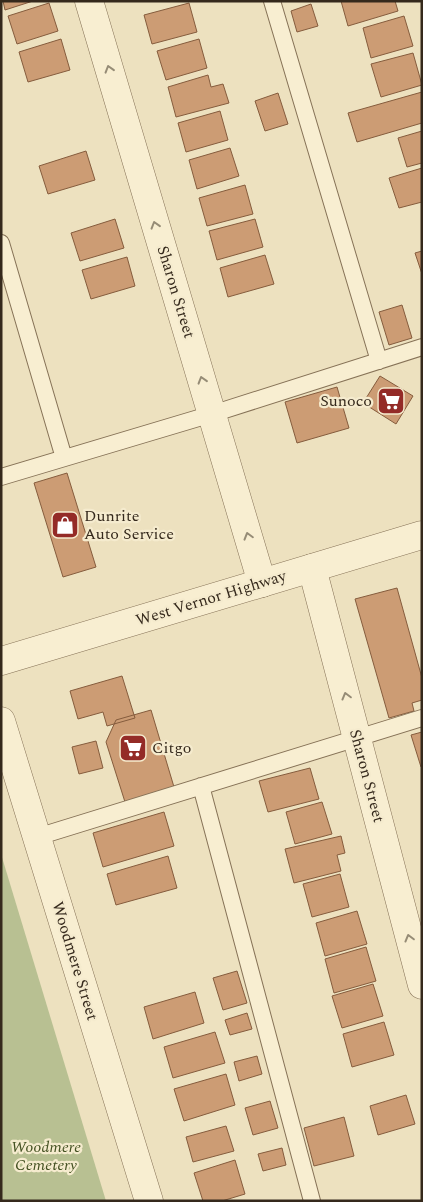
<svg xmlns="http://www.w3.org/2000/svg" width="423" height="1202" font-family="Spectral,serif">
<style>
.cemetery{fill:#b8c092}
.building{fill:#cc9c74;stroke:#855c3d}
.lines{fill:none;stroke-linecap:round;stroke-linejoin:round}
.service-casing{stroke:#867257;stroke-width:18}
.minor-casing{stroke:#867257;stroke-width:29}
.tertiary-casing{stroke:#867257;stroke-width:29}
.service{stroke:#f8eed1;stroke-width:16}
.minor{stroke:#f8eed1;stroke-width:28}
.tertiary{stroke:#f8eed1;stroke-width:28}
.oneway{stroke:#968c76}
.labels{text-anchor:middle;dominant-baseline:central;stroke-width:4.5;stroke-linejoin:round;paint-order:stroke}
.street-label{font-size:16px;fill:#35291c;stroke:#f5ebce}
.poi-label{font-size:16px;fill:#35291c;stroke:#f5ebce;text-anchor:start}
.park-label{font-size:16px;font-style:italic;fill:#445122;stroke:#f5ebce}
</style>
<rect width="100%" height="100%" fill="#ede1bf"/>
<!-- cemetery -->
<path class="cemetery" d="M1 854 106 1201H1Z"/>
<!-- building -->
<path class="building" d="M3 1H33L5 10Z
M341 1H395L398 11 348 26Z
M49 3 58 31 17 44 8 16Z
M189 3 197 32 152 44 144 15Z
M311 4 318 26 297 32 291 11Z
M404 16 413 46 371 58 363 28Z
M61 39 70 70 28 82 19 52Z
M199 39 207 68 166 80 157 51Z
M413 53 422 85 381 97 371 64Z
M208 75 211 87 223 84 229 103 176 117 168 87Z
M422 92V123L357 142 348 113Z
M278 93 288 124 265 131 255 101Z
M220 111 228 140 186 152 178 123Z
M422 131V163L407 167 398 138Z
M230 148 239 176 197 189 189 160Z
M86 151 95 180 48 194 39 166Z
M422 168V202L399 208 389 178Z
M245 185 253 214 207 226 199 198Z
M115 219 124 248 80 261 71 233Z
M255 219 263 247 217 260 209 231Z
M422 251V274L415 253Z
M265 255 274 284 228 297 220 268Z
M127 257 135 286 91 299 82 270Z
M402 305 412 338 389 345 379 312Z
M380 376 413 396 396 424 363 403Z
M337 387 349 428 297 443 285 402Z
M67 473 96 567 63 577 34 483Z
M397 588 422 678V700L412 703 414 711 389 718 355 599Z
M122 676 135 718 107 726 103 712 78 719 70 691Z
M151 710 174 787 125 802 106 742 116 720Z
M422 732V766L421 767 411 735Z
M96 741 103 768 79 774 72 747Z
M310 768 319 799 268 812 259 781Z
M322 802 332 834 295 844 286 812Z
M164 812 174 846 103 867 93 833Z
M341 836 345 853 337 855 341 871 294 883 285 849Z
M168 856 177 888 116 905 107 874Z
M340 874 349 907 312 917 303 884Z
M357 911 367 944 325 956 316 923Z
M366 947 376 981 334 993 325 959Z
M237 971 247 1003 223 1010 213 978Z
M373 984 383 1016 342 1028 332 996Z
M195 992 204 1023 153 1039 144 1007Z
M247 1013 252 1029 230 1035 225 1020Z
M384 1022 394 1055 352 1067 343 1034Z
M215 1032 225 1063 173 1078 164 1047Z
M257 1056 262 1074 239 1081 234 1062Z
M226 1074 235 1105 184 1121 174 1089Z
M406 1095 415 1124 378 1135 370 1106Z
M270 1101 278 1128 253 1135 245 1108Z
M344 1117 354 1156 314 1166 304 1128Z
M226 1126 234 1151 193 1162 186 1137Z
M282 1148 286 1165 263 1171 258 1154Z
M235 1160 245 1194 222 1201H203L194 1173Z"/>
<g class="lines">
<!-- service casing -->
<g class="service-casing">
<path id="service" d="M272 1 379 361
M1 243 64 458
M1 477 212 414 422 347
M201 786 312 1201
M37 837 422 718"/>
</g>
<!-- minor casing -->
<g class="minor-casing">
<path id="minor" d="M89 1 262 583
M312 568 422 985"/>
</g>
<!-- tertiary casing -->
<g class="tertiary-casing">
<path id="tertiary" d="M1 661 422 535
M1 721 149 1201"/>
</g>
<!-- service -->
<use href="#service" class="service"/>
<!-- minor -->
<use href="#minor" class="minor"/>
<!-- tertiary -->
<use href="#tertiary" class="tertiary"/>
</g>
<!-- one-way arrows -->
<defs><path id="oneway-chevron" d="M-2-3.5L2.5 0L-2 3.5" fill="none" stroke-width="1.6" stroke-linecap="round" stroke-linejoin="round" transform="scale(1.25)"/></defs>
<g class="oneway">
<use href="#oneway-chevron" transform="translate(109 69) rotate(-107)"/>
<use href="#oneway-chevron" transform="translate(155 225) rotate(-107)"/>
<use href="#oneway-chevron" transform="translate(202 380) rotate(-107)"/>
<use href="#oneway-chevron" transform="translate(248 536) rotate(-106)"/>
<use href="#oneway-chevron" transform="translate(346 696) rotate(-105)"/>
<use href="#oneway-chevron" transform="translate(409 938) rotate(-105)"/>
</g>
<!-- icons -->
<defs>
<g id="supermarket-square" transform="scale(1.4375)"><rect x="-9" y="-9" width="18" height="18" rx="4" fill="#942b27" stroke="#f5ebce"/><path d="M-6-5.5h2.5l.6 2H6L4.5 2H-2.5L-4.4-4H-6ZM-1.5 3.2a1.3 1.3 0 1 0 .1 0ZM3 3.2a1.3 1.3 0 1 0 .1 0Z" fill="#fff"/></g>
<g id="shop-square" transform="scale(1.4375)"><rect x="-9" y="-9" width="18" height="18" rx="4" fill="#942b27" stroke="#f5ebce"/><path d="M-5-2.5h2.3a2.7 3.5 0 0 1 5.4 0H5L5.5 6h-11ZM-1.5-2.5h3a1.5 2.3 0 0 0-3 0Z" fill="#fff"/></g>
</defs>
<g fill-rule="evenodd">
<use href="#supermarket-square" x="391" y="401"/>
<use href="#shop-square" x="65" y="525"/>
<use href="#supermarket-square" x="133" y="748"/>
</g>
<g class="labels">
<!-- street labels -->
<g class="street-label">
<text transform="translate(176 292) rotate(73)">Sharon Street</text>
<text transform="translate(211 598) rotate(-17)">West Vernor Highway</text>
<text transform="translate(367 776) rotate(75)">Sharon Street</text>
<text transform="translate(75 961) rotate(73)">Woodmere Street</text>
</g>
<!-- poi labels -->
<g class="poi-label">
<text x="372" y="401" text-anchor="end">Sunoco</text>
<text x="84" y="516">Dunrite<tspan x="84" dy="18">Auto Service</tspan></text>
<text x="152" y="748">Citgo</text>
</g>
<!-- park labels -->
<g class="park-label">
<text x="46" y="1147">Woodmere<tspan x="46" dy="18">Cemetery</tspan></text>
</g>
</g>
<!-- border -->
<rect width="423" height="1202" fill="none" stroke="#35291c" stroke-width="5"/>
</svg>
